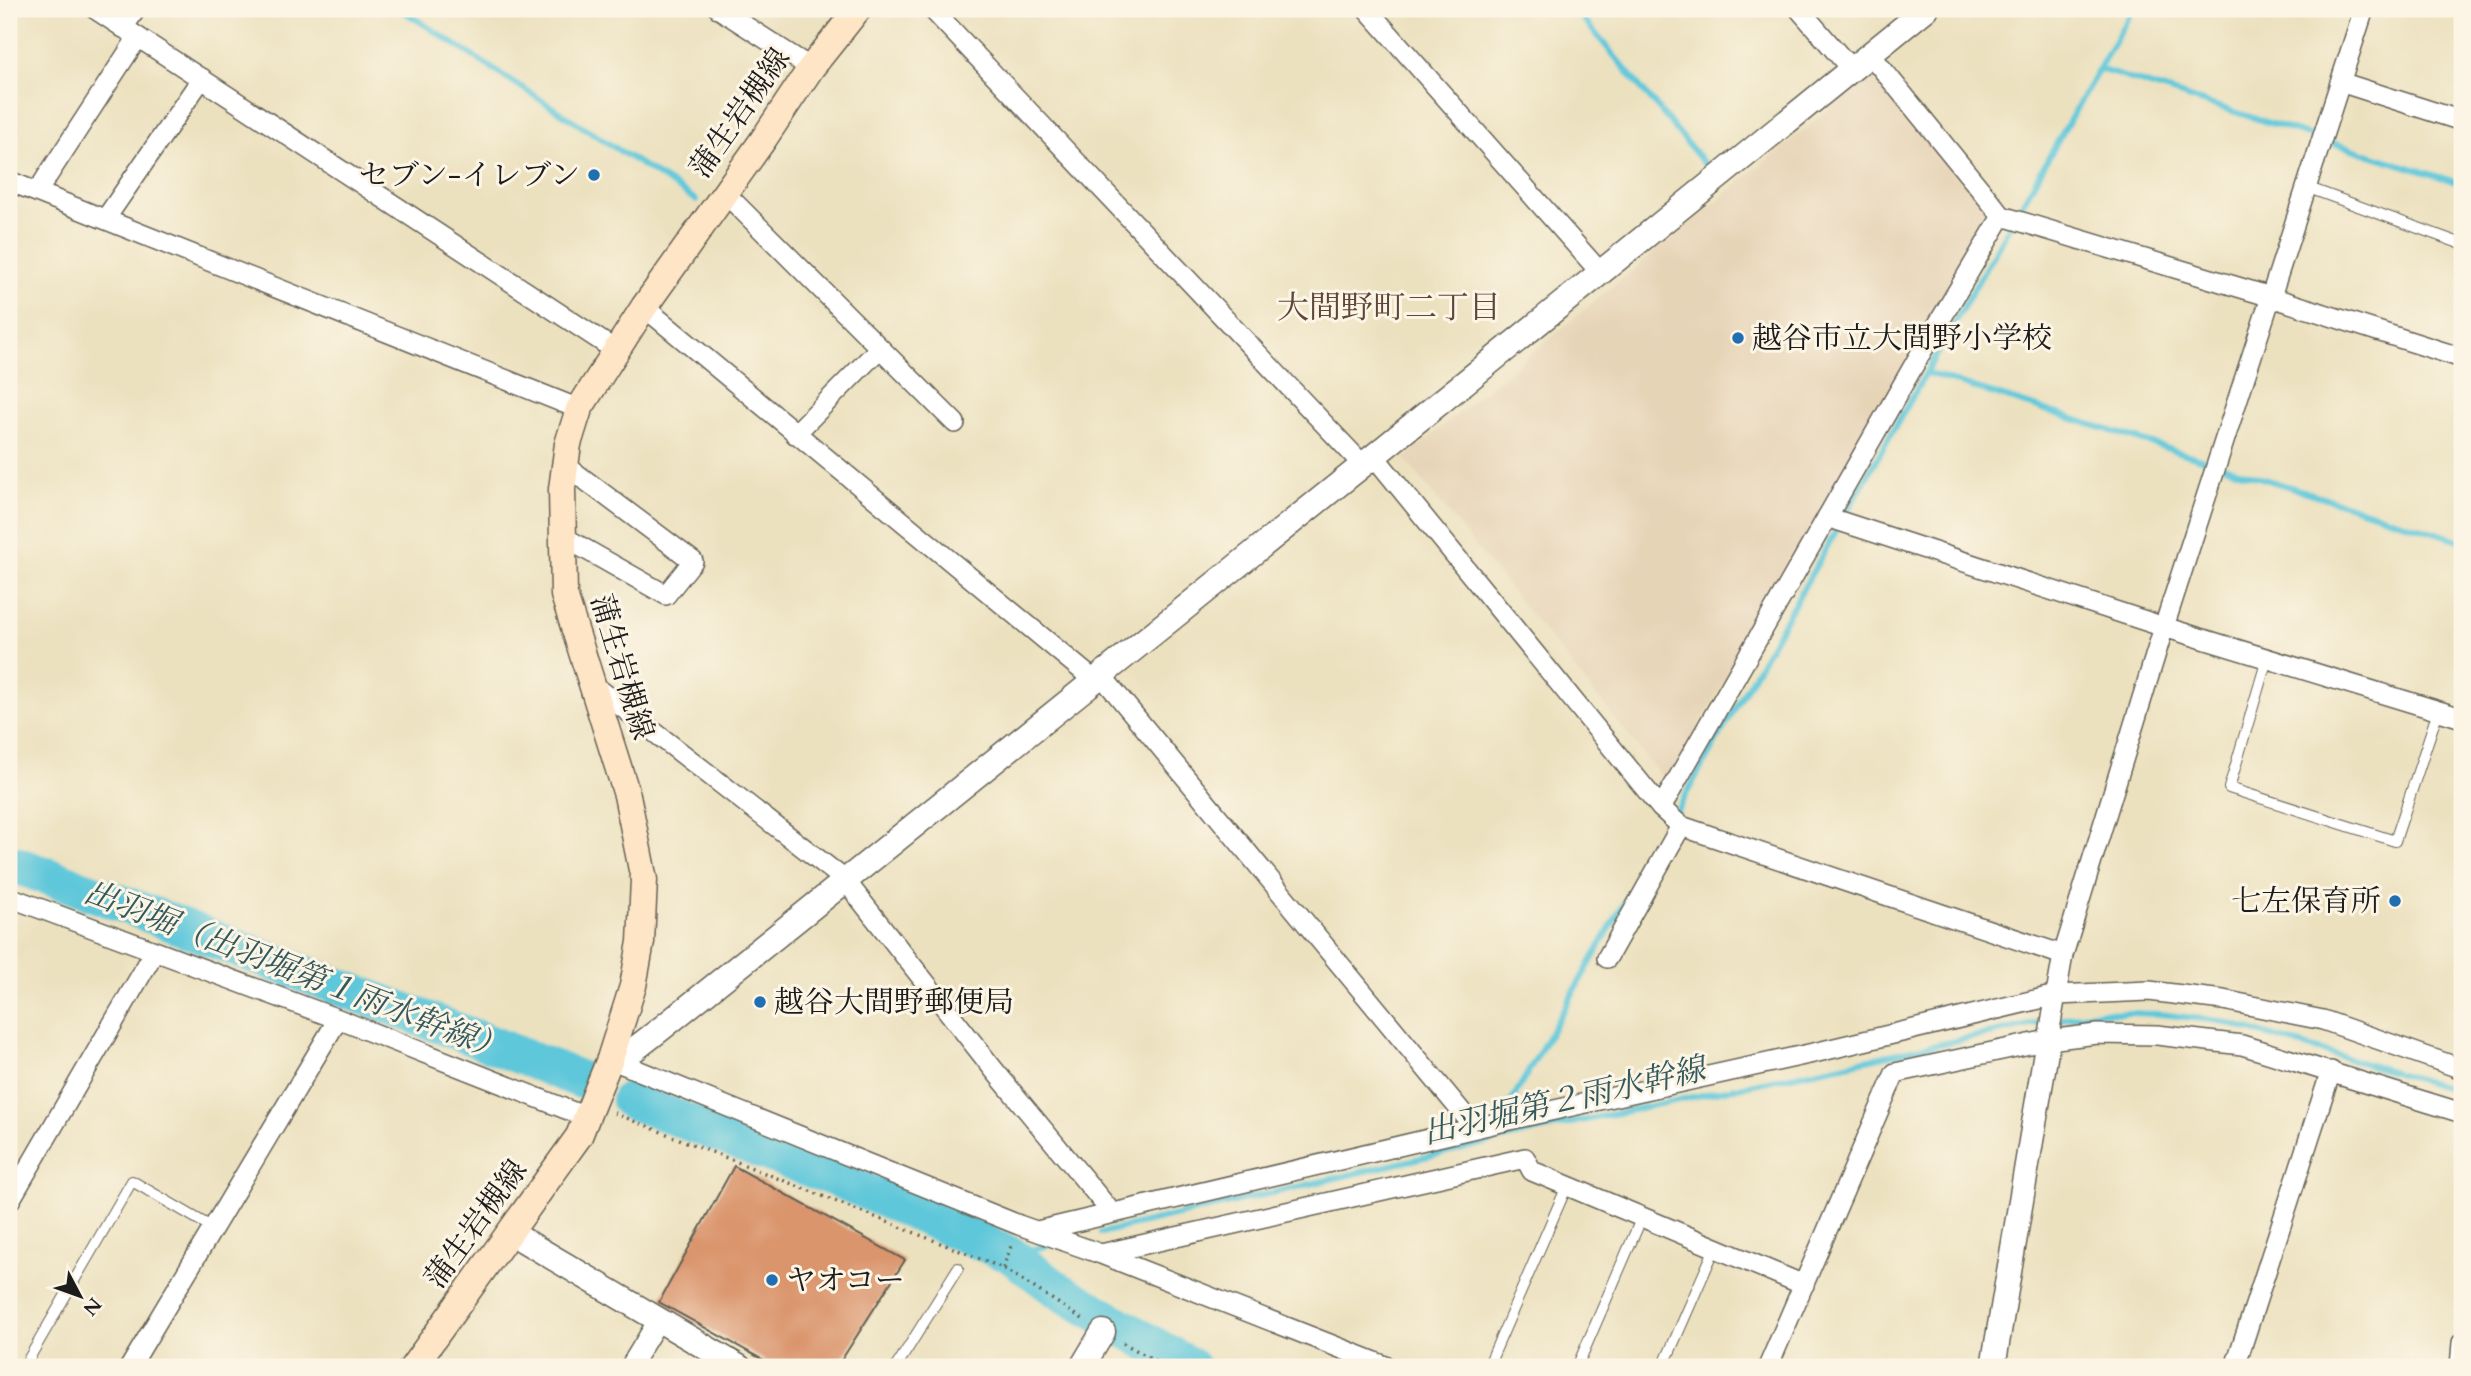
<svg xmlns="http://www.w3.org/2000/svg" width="2471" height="1376" font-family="Cardo,'Noto Serif JP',serif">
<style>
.built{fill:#e6d4b7}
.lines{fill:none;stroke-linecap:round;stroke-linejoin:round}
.stream{stroke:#5fc7da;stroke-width:6}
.river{stroke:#5fc7da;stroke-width:38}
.building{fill:#da956d}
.service-casing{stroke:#656155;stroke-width:12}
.minor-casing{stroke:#656155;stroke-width:22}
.tertiary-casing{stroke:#656155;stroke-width:27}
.secondary-casing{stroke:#656155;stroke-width:29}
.path{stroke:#656155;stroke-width:3.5;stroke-dasharray:2 5;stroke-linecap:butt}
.service{stroke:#fff;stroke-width:10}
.minor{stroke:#fff;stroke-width:19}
.tertiary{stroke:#fff;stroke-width:24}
.secondary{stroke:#fee5c5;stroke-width:26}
.poi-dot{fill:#1f6fb2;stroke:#fcf5e5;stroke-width:2.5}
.labels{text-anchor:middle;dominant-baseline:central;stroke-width:6;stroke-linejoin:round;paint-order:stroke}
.street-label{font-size:30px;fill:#1c1c1c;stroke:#fcf5e5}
.poi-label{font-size:30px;fill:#1c1c1c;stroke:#fcf5e5;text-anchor:start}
.neighbourhood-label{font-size:32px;fill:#5e4638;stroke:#fcf5e5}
.water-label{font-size:32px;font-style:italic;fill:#33585e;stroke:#fcf5e5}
</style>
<rect width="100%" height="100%" fill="#fcf5e5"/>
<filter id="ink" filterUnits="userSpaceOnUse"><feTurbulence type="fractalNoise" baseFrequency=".0143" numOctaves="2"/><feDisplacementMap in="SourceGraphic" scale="14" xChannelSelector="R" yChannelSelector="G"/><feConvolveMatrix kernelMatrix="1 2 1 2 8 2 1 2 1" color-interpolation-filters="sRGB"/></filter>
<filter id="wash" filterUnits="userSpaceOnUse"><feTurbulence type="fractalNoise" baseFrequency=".00686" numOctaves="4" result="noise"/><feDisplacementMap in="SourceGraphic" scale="28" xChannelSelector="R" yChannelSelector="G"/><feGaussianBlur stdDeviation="1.57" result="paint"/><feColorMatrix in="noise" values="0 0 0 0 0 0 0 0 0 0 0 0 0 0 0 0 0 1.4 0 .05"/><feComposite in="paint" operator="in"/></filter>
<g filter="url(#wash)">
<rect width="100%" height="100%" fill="#ece1bf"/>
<!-- built -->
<path class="built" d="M1874 72 1997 218 1666 782 1404 458Z"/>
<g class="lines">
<!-- stream -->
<path class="stream" d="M400 9 696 200
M1575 9 1714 175
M2099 69 2462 184
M1927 373 2462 541
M2062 1019 2099 1012 2160 1014 2220 1021 2462 1092
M1511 1137 1507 1109 2133 9
M1101 1233 1557 1126 2039 1023
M1011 1255 1046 1246"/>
<!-- river -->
<path class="river" d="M9 863C100 893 188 930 278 964 379 1002 481 1039 581 1080
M630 1100 845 1182 1002 1251
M1011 1255 1058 1290 1191 1367"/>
</g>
<g id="blocks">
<!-- building -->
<path class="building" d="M734 1166 905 1260 837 1367H776L659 1302Z"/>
</g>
</g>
<g filter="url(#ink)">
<use href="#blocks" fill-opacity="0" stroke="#656155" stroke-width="2"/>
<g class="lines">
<!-- service casing -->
<g class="service-casing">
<path id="service" d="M2306 187 2462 244
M2267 659 2229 788 2395 841 2438 711
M24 1367 132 1181 213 1228
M896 1367 958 1268
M1488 1367 1567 1186
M1577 1367 1642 1217
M1663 1367 1715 1248"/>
</g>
<!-- minor casing -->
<g class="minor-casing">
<path id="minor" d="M95 9 615 350
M719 9 811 68
M932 9 1363 465
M1367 9 1600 272
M1799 9 1851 69
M123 28 136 9
M1870 54 2002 216 2271 297 2462 358
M2340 82 2462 121
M9 181 579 409
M37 192 138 37
M725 193 955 423
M106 218 202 78
M644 307 1095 681
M795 434 880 348
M1374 456 1661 808 1681 826 2063 955
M1827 517 2164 627 2462 718
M562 536 666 595 693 561 565 465
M1101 675 1475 1128
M591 683 845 880 994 1070 1112 1213
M1661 808 1922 351 2002 216
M9 897 338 1019 586 1117
M1607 958 1681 826
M2048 1040 2063 955 2164 627 2364 9
M610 1059 1019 1225 1101 1254 1388 1367
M9 1202 155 951
M1037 1231 1518 1118 1818 1052 2056 995 2149 991 2223 1000 2323 1020 2462 1069
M1101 1254 1525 1158 1532 1171 1804 1285
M130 1367 338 1019
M630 1367 659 1319
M1768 1367 1895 1073 2048 1040 2097 1034 2157 1035 2242 1045 2462 1113
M2235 1367 2331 1071
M2460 1367 2462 1343"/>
</g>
<!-- tertiary casing -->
<g class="tertiary-casing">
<path id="tertiary" d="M611 1054 631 1052 662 1028 1374 456 1926 9
M511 1233 739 1367
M1082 1367 1103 1332
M1993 1367 2048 1040"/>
</g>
<!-- secondary casing -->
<g class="secondary-casing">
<path id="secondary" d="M413 1367 579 1136 610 1059 633 986 641 942 644 880 627 795 564 595 562 489 568 444 579 409 644 307 763 140 811 68 858 9"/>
</g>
<!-- path -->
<path class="path" d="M614 1113 1003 1268 1086 1321
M1003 1268 1012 1244
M1123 1343 1167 1367"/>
<!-- service -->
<use href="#service" class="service"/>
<!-- minor -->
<use href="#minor" class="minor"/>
<!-- tertiary -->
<use href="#tertiary" class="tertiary"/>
<!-- secondary -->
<use href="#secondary" class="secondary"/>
</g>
</g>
<!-- markers -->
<g class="poi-dot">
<circle cx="594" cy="175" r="7"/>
<circle cx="1738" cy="338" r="7"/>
<circle cx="2395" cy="901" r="7"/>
<circle cx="760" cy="1002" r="7"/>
<circle cx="772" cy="1280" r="7"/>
</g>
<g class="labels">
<!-- street labels -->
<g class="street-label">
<text transform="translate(740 113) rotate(-55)">蒲生岩槻線</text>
<text transform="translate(622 667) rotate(73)">蒲生岩槻線</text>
<text transform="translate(476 1224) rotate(-54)">蒲生岩槻線</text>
</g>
<!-- poi labels -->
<g class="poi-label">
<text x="580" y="175" text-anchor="end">セブン-イレブン</text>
<text x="1752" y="338">越谷市立大間野小学校</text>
<text x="2381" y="901" text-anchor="end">七左保育所</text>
<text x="774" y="1002">越谷大間野郵便局</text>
<text x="786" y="1280">ヤオコー</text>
</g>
<!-- neighbourhood labels -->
<g class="neighbourhood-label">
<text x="1389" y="308">大間野町二丁目</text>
</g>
<!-- water labels -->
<g class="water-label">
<text transform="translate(295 971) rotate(21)">出羽堀（出羽堀第１雨水幹線）</text>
<text transform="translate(1564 1101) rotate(-13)">出羽堀第２雨水幹線</text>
</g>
</g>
<!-- margin -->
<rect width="2471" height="1376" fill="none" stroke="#fcf5e5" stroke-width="35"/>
<!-- north arrow -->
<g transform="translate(80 1296) rotate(131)" stroke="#fcf5e5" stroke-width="5" paint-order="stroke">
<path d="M0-5L12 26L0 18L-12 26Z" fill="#1c1c1c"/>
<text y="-10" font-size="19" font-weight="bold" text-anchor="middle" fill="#1c1c1c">N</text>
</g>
</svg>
